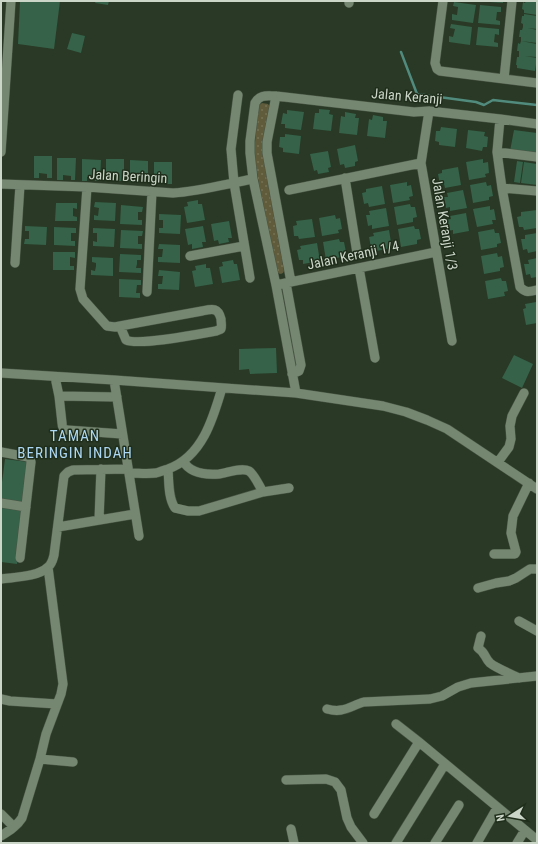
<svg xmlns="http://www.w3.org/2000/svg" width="538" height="844" font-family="'Roboto Condensed',sans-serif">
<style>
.grass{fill:url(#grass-dots)}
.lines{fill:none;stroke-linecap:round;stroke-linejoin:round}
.stream{stroke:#518b7e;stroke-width:2.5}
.building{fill:#356249}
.minor-casing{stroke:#495645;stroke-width:10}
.minor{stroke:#758771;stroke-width:9}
.labels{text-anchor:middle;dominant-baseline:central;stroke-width:3;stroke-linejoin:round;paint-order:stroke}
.street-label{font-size:14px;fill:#cbd5c8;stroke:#1f2e1b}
.neighbourhood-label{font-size:15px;letter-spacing:1px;fill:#add8f4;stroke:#1f2e1b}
</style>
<defs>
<pattern id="grass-dots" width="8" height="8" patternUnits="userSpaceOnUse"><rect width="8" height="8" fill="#605b3a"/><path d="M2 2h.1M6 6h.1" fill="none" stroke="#757255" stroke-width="1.8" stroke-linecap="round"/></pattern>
</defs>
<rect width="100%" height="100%" fill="#293925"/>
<!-- grass -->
<path class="grass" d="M262 103 268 104 270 107 264 154 284 271 283 273 280 274 277 272 265 223 254 154 258 106Z"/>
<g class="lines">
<!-- stream -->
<path class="stream" d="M401 52 417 94 476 102 484 105 493 100 537 105"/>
</g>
<!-- building -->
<path class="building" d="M20 1H60L54 49 18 44Z
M96 1H109L108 5 95 3Z
M490 1H503V3L490 2Z
M526 1 537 2V15L524 13V10L522 9 523 2 525 3Z
M454 2 476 5 473 23 452 20V14L457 15 458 7 453 6Z
M480 5 501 7V12H497L496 20 500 21V25L478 23Z
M524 14 537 16V29L528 28 537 30V43L521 41V37H519L520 30H522L523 27V24L521 23 522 16H524Z
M451 24 472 27 470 45 449 42V36L453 37 455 29 450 28Z
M478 27 499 29V35L495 34 494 42 498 43V47L476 45Z
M72 33 85 36 81 53 67 49Z
M521 41 537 44 536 57 525 56 537 58 535 71 517 68V65H516L517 57H519V51H517L518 43 520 44Z
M319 109 330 110 329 114 333 115 331 131 313 129 315 113H319Z
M287 110 304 112 301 130 285 128V124H281L283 113 287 114Z
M345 112 356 114 355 118H359L357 135 339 133 341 116 345 117Z
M373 115 383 117V121H387L385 138 367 136 369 119 372 120Z
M441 127 457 129 455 147 439 145V142L435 141 436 131H440Z
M468 130 485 132 484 136 488 137 487 147H483L482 151 466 148Z
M514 130 537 133V154L510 151Z
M285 134 301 136 299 154 283 152V148L279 147 280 137H285Z
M355 145 358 161 355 162V166L345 168 344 164 340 165 337 149Z
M328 151 331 167 328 168 329 172 318 174 317 170 314 171 310 154Z
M34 156H52V178H47V174L39 173V178H34Z
M57 158H76L75 180H71V176L63 175V180H57Z
M82 159 101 160 100 181H95V177H87V181H82Z
M106 159H124V181H119V177H111V181H106Z
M483 159V163L488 162 489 173 485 174 486 177 469 180 466 162Z
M130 160 148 161V183L143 182V178H135V182H130Z
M517 161 523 162 520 183 514 182Z
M154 162H172V184H167V180H159V184H154Z
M524 162 537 164V185L521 183Z
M458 167 461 185 445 188 444 184 440 185 438 174 442 173V170Z
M407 182V186L411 185 413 196 409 197 410 200 393 203 390 185Z
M486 182 487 186 491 185 493 196 489 197V200L473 203 470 185Z
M382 186 385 204 369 207 368 203 364 204 362 193 366 192V189Z
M463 190 467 208 450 211V207L446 208 444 197H448L447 193Z
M198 200V204H202L205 220 187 223 184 207 188 206 187 202Z
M95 202 116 203 115 221 94 220V215L98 216 99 208 94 207Z
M56 203H77V209L73 208V216L77 217V221H55Z
M410 204 411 207H415L417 217 413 218V222L397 225 394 207Z
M121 205 143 207 142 212H138V220H142V225L120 224Z
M490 206V210L494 209 496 220H492L493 224 477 227 473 209Z
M386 208 389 226 372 229V225L368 226 366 215H370L369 211Z
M537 210V228L524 230 523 227H519L517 217 521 216V212Z
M466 213 469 231 453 234V230L448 231 446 220 451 219 450 216Z
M159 214 181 215 180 234 159 233V228H163V220H159Z
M335 215 336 219 340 218 342 229 338 230 339 233 322 236 319 218Z
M312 219 315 237 299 239 298 236H294L293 226 297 225 296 221Z
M229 221 232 238H228L229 242 219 244 218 240 214 241 211 224Z
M25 226 47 227 46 245 24 244 25 239H29V231H25Z
M203 226 206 242H202L203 247 192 249V244L188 245 185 229Z
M414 226 415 229H419L421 239 417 240V244L401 247 398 229Z
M54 227 76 228V233H71V241H75V246L54 245Z
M93 228 115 229 114 247 93 246V241L97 242V233H93Z
M494 229 495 233H499L501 243 497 244V247L481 250 478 232Z
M121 230 143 231 142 236H138V244H142V249L120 248Z
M389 230 392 248 376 251 375 247 371 248 369 237 374 236 373 233Z
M537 233V251L528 253 527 249 523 250 521 239H525V235Z
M339 239 340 242H344L346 252 342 253V257L326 260 323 242Z
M317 243 320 261 303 264V260H299L297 250 301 249 300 246Z
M159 244 180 245V263L158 262V257H162L163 249H158Z
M53 252H75V258L70 257V266H74V270H53Z
M497 253 498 257 502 256 504 267 500 268V271L484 274 481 256Z
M120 254 141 255V260H137V264L136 268H141V273L119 272Z
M92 257 113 258V276L91 275V270L95 271 96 266V263L92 262Z
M537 258V277L531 278 530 274 526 275 524 264H529L528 260Z
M233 260 234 264H237L240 280 222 283 219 267 223 266 222 262Z
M206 264V268H210L213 284 195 287 192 271 196 270 195 266Z
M159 270 180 272 179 290 158 289V284H162L163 276H158Z
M501 278 502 281H506L508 291 504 292 505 296 488 299 485 281Z
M119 279 141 280V285H137L136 293H140V298L119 297Z
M536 302 537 306V323L526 325 523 309 526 308 525 304Z
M276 348 277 373 250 374 249 369 239 370V349Z
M514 355 533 364 522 388 502 378Z
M5 459 28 462 23 503 1 500V490Z
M1 507 23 510 17 564 1 562Z"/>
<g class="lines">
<!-- minor casing -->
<g class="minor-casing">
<path id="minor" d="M443 1 435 63 437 69 440 71 537 83
M349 3V1
M504 79 512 1
M238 95 231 149 234 183 250 278
M276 96 267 142V153L291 282
M429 111 421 163 452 341
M500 119 497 152 502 188 520 287C526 293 529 292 537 290
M1 152 11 1
M497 152 537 157
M345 178 357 253
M1 184 87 187 173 193C200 191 226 184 253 179
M87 187 80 289 83 299 107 326 115 327 120 326 202 311C212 309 218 307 221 319 221 323 222 325 221 329L216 331C199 334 139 346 126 340L120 326
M502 188 537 191
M289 190 421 163
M190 256 244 246
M15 263 20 185
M359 268 375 358
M286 283 301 365 299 371 292 374
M276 285 436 252
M147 292 152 191
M1 373 114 380 296 393 383 406 406 412 427 420 447 429 537 489
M55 377 59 396 117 397
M114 380 139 536
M296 393 276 285 253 179 250 153V141L255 103C260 94 267 96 276 96L414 112 429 111 500 119 537 124
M59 396 62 423C62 427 63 429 67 430L122 434
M1 452 28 457 30 458 31 462 20 558
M183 461C190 473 206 475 219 474 227 473 242 467 249 471 255 475 259 486 263 492
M498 462 509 447 511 439 510 426 512 416 524 393
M168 469C169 481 168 498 175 508L188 511H199L263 492 289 488
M129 473C138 473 147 474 156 473 160 472 164 470 168 469 202 457 213 419 222 388
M1 503 26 507
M99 520 101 469
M58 527 135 514
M494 554H515L516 552 511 533 513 516 529 483
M1 579C15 577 38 577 48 567 52 564 53 559 54 555L64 476 68 472 73 470 128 469
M478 588 496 583 509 581 516 578 530 569H537
M519 621 537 631
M481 636 478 648C486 653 484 657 490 663 496 668 511 674 519 678
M1 699 10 701 57 704
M327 709C331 710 336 711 341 710 349 709 356 704 364 702L430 699 442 696 458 687 471 683 537 676
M396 724 419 742
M40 759 73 762
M286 780 326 779 335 782 341 790 347 818 351 827 363 843
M1 814 14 827
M374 814 419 742 525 830 517 843
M291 829 294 843
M525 830 537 840
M1 836C9 831 17 826 22 818L40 759 46 734 61 694 63 684 48 567
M396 843 445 764
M435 843 459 805
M477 843 497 808"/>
</g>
<!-- minor -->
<use href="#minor" class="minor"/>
</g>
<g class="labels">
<!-- street labels -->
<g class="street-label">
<text transform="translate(407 96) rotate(5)">Jalan Keranji</text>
<text transform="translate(128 176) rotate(3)">Jalan Beringin</text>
<text transform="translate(445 224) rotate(80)">Jalan Keranji 1/3</text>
<text transform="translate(353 255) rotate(-12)">Jalan Keranji 1/4</text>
</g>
<!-- neighbourhood labels -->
<g class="neighbourhood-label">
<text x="75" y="436">TAMAN<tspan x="75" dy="17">BERINGIN INDAH</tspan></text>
</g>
</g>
<!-- border -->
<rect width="538" height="844" fill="none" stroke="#cbd5c8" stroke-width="4"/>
<!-- north arrow -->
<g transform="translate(510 816) rotate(259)" stroke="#1f2e1b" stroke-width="3" paint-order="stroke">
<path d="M0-3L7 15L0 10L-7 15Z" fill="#cbd5c8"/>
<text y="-6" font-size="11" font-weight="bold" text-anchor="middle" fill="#cbd5c8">N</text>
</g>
</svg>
